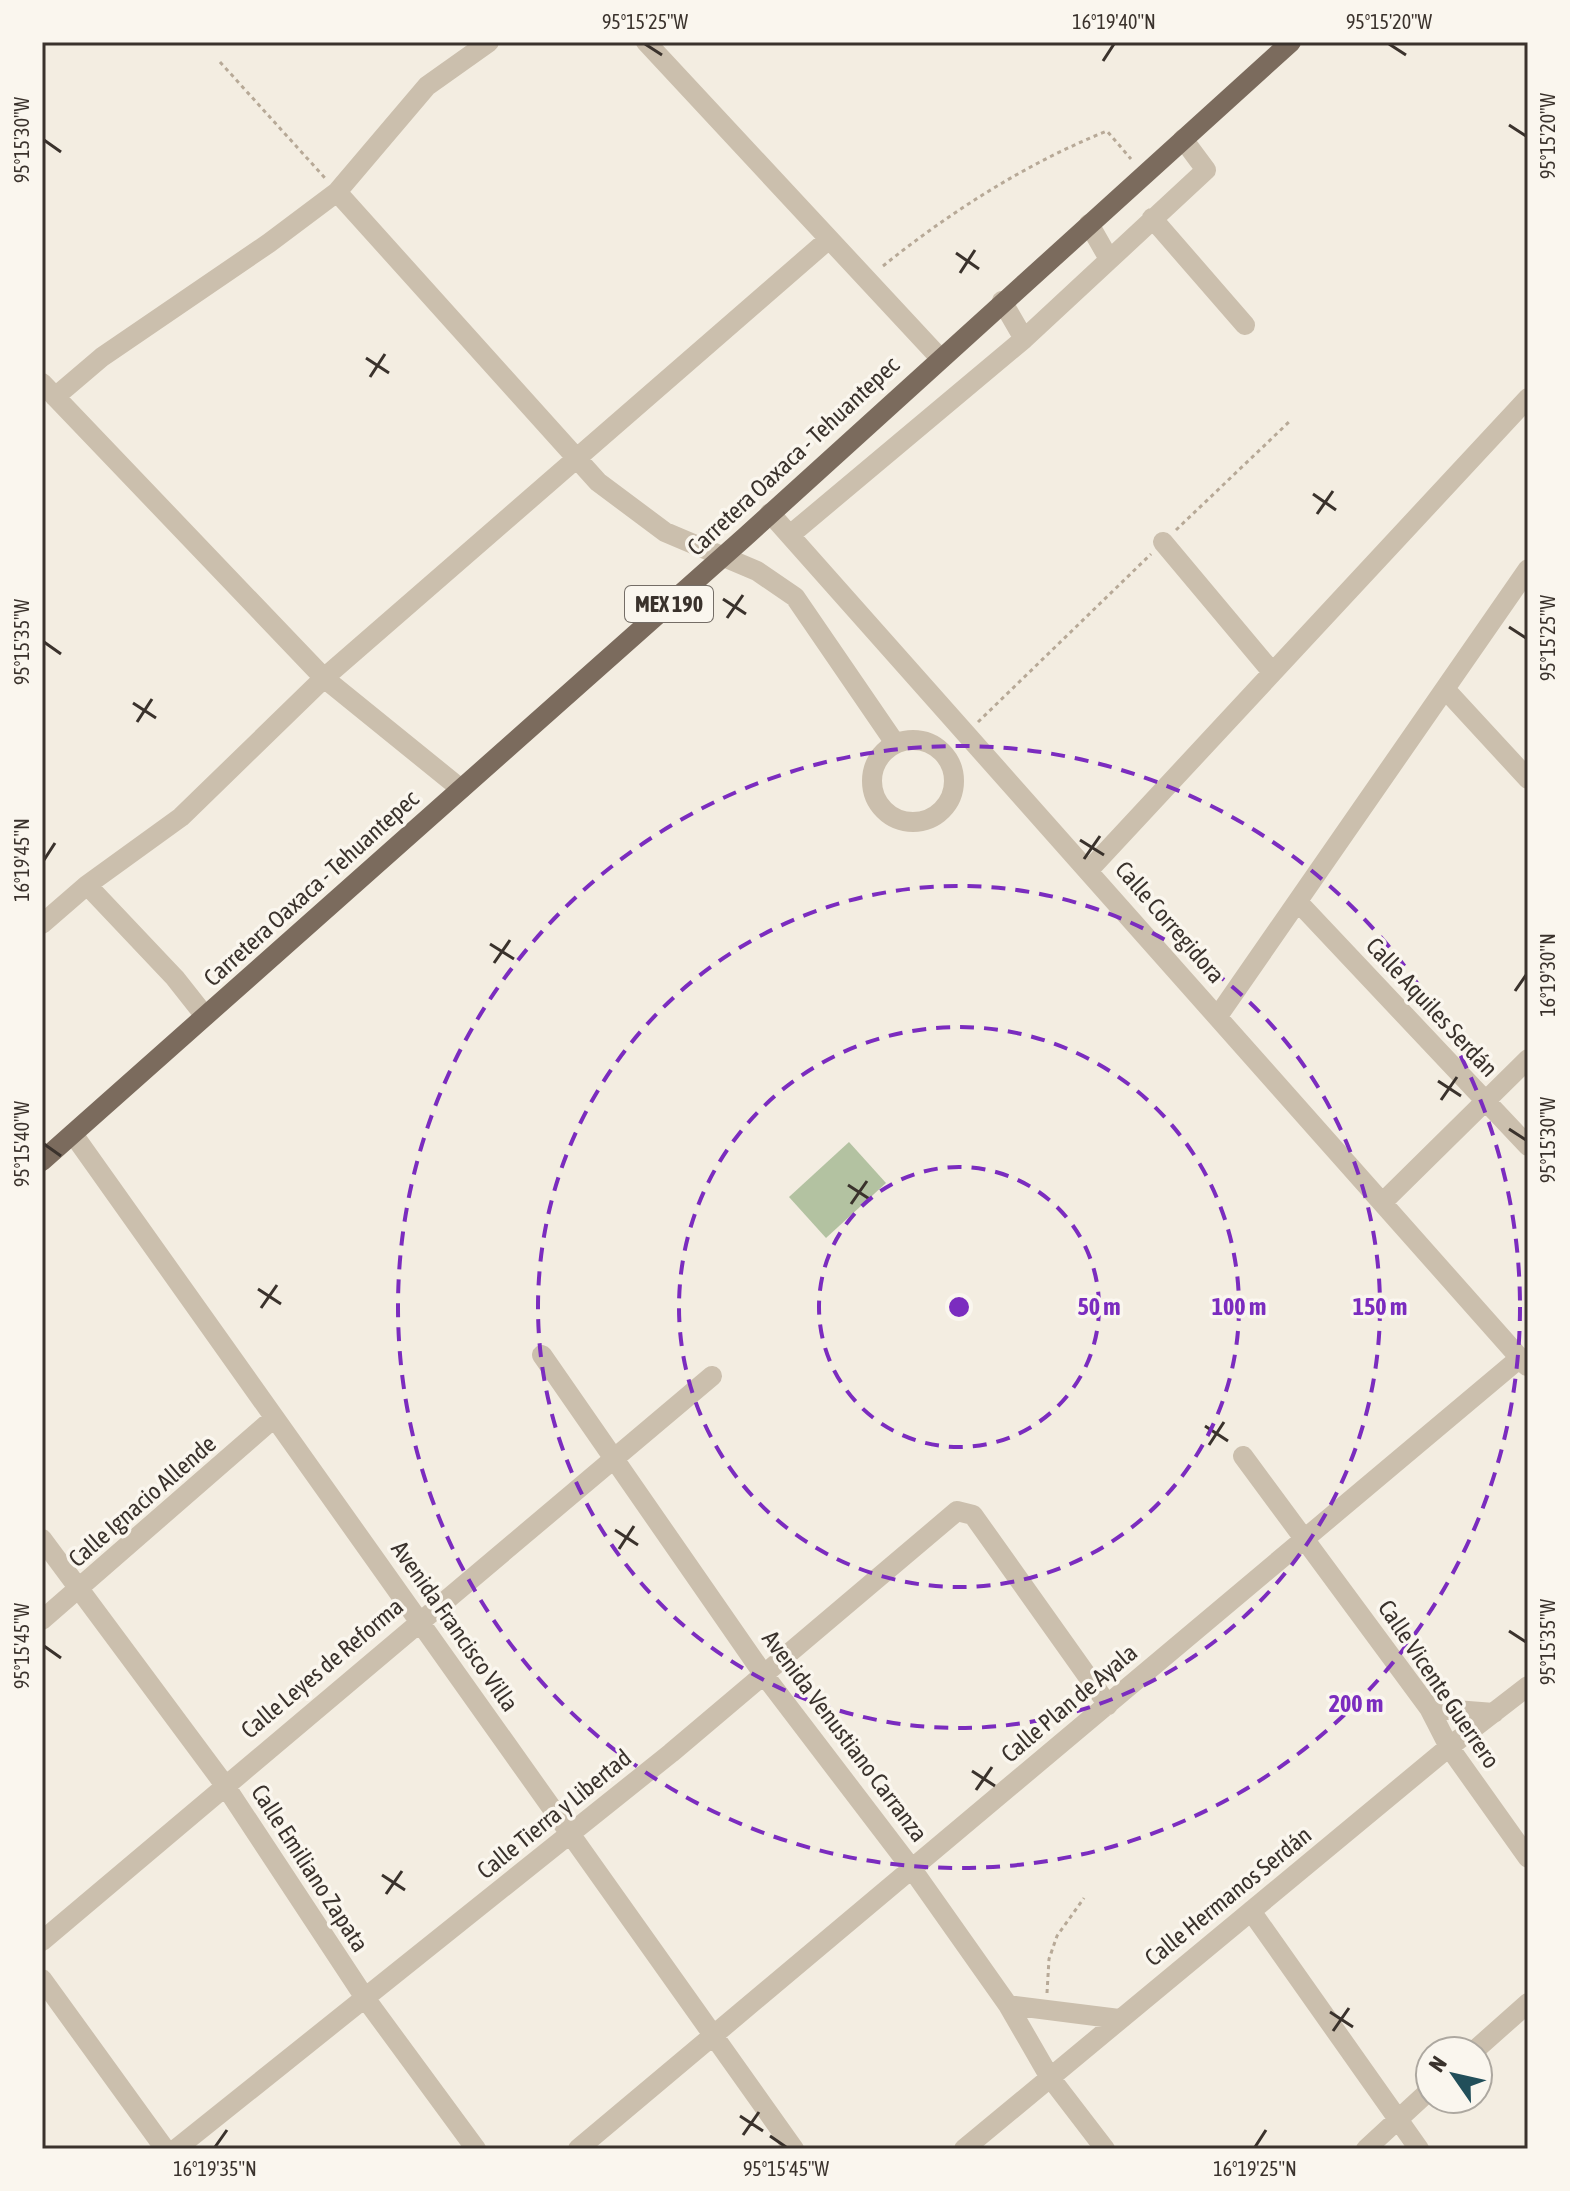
<svg xmlns="http://www.w3.org/2000/svg" width="1570" height="2191" font-family="'Asap Condensed',sans-serif">
<style>
.pitch{fill:#b3c2a1}
.lines{fill:none;stroke-linecap:round;stroke-linejoin:round}
.path{stroke:#b7a997;stroke-width:3;stroke-dasharray:4 4;stroke-linecap:butt}
.minor{stroke:#cbbfad;stroke-width:20}
.major{stroke:#7b6b5d;stroke-width:20}
.ticks{fill:none;stroke:#3a322c;stroke-width:3}
.ring{fill:none;stroke:#7b2cbf;stroke-width:4;stroke-dasharray:14 10}
.labels{text-anchor:middle;dominant-baseline:central;stroke-width:7;stroke-linejoin:round;paint-order:stroke}
.shield{fill:#faf6ee;stroke:#746d66;stroke-width:2}
.shield-label{font-size:22px;font-weight:bold;fill:#3a322c}
.street-label{font-size:24px;fill:#3a322c;stroke:#faf6ee}
.centre{fill:#7b2cbf;stroke:#faf6ee;stroke-width:4}
.ring-label{font-size:24px;text-anchor:middle;font-weight:bold;fill:#7b2cbf;stroke:#faf6ee;stroke-width:7;stroke-linejoin:round;paint-order:stroke}
.neatline{fill:none;stroke:#3a322c;stroke-width:3}
.ticks-label{font-size:20px;text-anchor:middle;fill:#3a322c}
</style>
<rect width="100%" height="100%" fill="#f3ede1"/>
<!-- pitch -->
<path class="pitch" d="M849 1142 886 1183 826 1238 789 1197Z"/>
<g class="lines">
<!-- path -->
<path class="path" d="M220 62 325 178
M883 266C950 212 1027 163 1107 131L1131 159
M1176 530 1290 421
M978 722 1151 554
M1047 1993 1049 1959 1057 1936 1084 1898"/>
<!-- minor -->
<path class="minor" d="M646 42 939 357
M337 192 598 482 665 532 757 571 795 597 895 743
M1152 218 1245 325
M1089 224 1109 259
M1024 339 1206 170 1183 139
M42 383 324 678 461 789
M55 397 102 357 269 243 337 192 427 86 489 42
M770 513 1527 1366
M790 535 1024 339 1002 301
M1163 542 1272 672
M1445 689 1528 779
M872 781a41 41 0 1 1 82 0a41 41 0 1 1-82 0Z
M1089 870 1528 398
M87 885 175 978 205 1016
M1298 902 1528 1146
M42 924 87 885 181 817 324 678 829 239
M1218 1016 1528 569
M73 1134 794 2149
M1383 1202 1528 1059
M542 1355 764 1675 912 1869 1008 2005 1049 2076 1105 2149
M1243 1456 1429 1708 1449 1747 1528 1858
M42 1539 224 1784 365 1998 476 2149
M42 1620 274 1418
M1429 1708 1494 1713
M1251 1911 1419 2149
M42 1941 712 1376
M42 1979 165 2149
M1008 2005 1119 2019
M1474 2051 1528 2003
M176 2149 671 1753 957 1511 973 1515 1108 1705
M578 2149 1520 1358
M964 2149 1449 1747 1528 1686
M1366 2149 1430 2090"/>
<!-- major -->
<path class="major" d="M42 1161 745 537 1291 42"/>
</g>
<!-- ticks -->
<path class="ticks" d="M645 44 662 55M1389 44 1406 55M1103 61 1114 44M1509 125 1526 136M44 140 61 152M956 253 979 269M960 273 975 250M366 358 389 373M370 377 385 354M1313 494 1336 510M1317 514 1333 491M723 599 746 614M727 618 743 595M1509 627 1526 638M44 642 61 654M133 703 156 718M137 722 152 699M1080 840 1104 855M1084 859 1100 836M44 860 55 843M490 944 514 959M494 963 510 940M1515 991 1526 975M1438 1081 1461 1096M1441 1100 1457 1077M1509 1129 1526 1140M44 1144 61 1156M848 1185 871 1200M851 1204 867 1181M258 1289 281 1304M261 1308 277 1285M1205 1426 1228 1441M1209 1445 1224 1422M615 1530 638 1545M619 1549 634 1526M1509 1631 1526 1642M44 1646 61 1658M972 1771 995 1786M976 1790 992 1767M382 1875 405 1890M386 1894 402 1871M1330 2012 1353 2027M1333 2031 1349 2008M740 2116 763 2131M743 2135 759 2112M770 2136 786 2147M215 2147 227 2130M1255 2147 1266 2130"/>
<!-- distance rings -->
<g class="ring">
<circle cx="959" cy="1307" r="140"/>
<circle cx="959" cy="1307" r="280"/>
<circle cx="959" cy="1307" r="421"/>
<circle cx="959" cy="1307" r="561"/>
</g>
<g class="labels">
<!-- shield labels -->
<rect class="shield" x="625" y="586" width="88" height="36" rx="6"/>
<g class="shield-label">
<text x="669" y="604">MEX 190</text>
</g>
<!-- street labels -->
<g class="street-label">
<text transform="translate(793 456) rotate(-43)">Carretera Oaxaca - Tehuantepec</text>
<text transform="translate(311 888) rotate(-42)">Carretera Oaxaca - Tehuantepec</text>
<text transform="translate(1170 922) rotate(49)">Calle Corregidora</text>
<text transform="translate(1432 1007) rotate(47)">Calle Aquiles Serdán</text>
<text transform="translate(142 1501) rotate(-41)">Calle Ignacio Allende</text>
<text transform="translate(455 1626) rotate(55)">Avenida Francisco Villa</text>
<text transform="translate(322 1668) rotate(-40)">Calle Leyes de Reforma</text>
<text transform="translate(1439 1684) rotate(56)">Calle Vicente Guerrero</text>
<text transform="translate(1069 1703) rotate(-40)">Calle Plan de Ayala</text>
<text transform="translate(845 1736) rotate(53)">Avenida Venustiano Carranza</text>
<text transform="translate(554 1814) rotate(-39)">Calle Tierra y Libertad</text>
<text transform="translate(310 1868) rotate(57)">Calle Emiliano Zapata</text>
<text transform="translate(1228 1896) rotate(-39)">Calle Hermanos Serdán</text>
</g>
</g>
<circle cx="959" cy="1307" r="12" class="centre"/>
<g class="ring-label">
<text x="1099" y="1315">50 m</text>
<text x="1239" y="1315">100 m</text>
<text x="1380" y="1315">150 m</text>
<text x="1356" y="1712">200 m</text>
</g>
<!-- border -->
<rect width="1570" height="2191" fill="none" stroke="#faf6ee" stroke-width="88"/>
<!-- north arrow -->
<g transform="translate(1454 2075) rotate(304)"><circle r="38" fill="#faf6ee" stroke="#ada8a0" stroke-width="2"/>
<path d="M0-6L14 30L0 20L-14 30Z" fill="#224f5a"/>
<text y="-12" font-size="22" font-weight="bold" text-anchor="middle" fill="#3a322c">N</text>
</g>
<rect x="44" y="44" width="1482" height="2103" class="neatline"/>
<g class="ticks-label">
<text x="645" y="29">95°15'25"W</text>
<text x="1114" y="29">16°19'40"N</text>
<text x="1389" y="29">95°15'20"W</text>
<text transform="translate(1548 136) rotate(-90)" y="7">95°15'20"W</text>
<text transform="translate(22 140) rotate(-90)" y="7">95°15'30"W</text>
<text transform="translate(1548 638) rotate(-90)" y="7">95°15'25"W</text>
<text transform="translate(22 642) rotate(-90)" y="7">95°15'35"W</text>
<text transform="translate(22 860) rotate(-90)" y="7">16°19'45"N</text>
<text transform="translate(1548 975) rotate(-90)" y="7">16°19'30"N</text>
<text transform="translate(1548 1140) rotate(-90)" y="7">95°15'30"W</text>
<text transform="translate(22 1144) rotate(-90)" y="7">95°15'40"W</text>
<text transform="translate(1548 1642) rotate(-90)" y="7">95°15'35"W</text>
<text transform="translate(22 1646) rotate(-90)" y="7">95°15'45"W</text>
<text x="215" y="2176">16°19'35"N</text>
<text x="786" y="2176">95°15'45"W</text>
<text x="1255" y="2176">16°19'25"N</text>
</g>
</svg>
